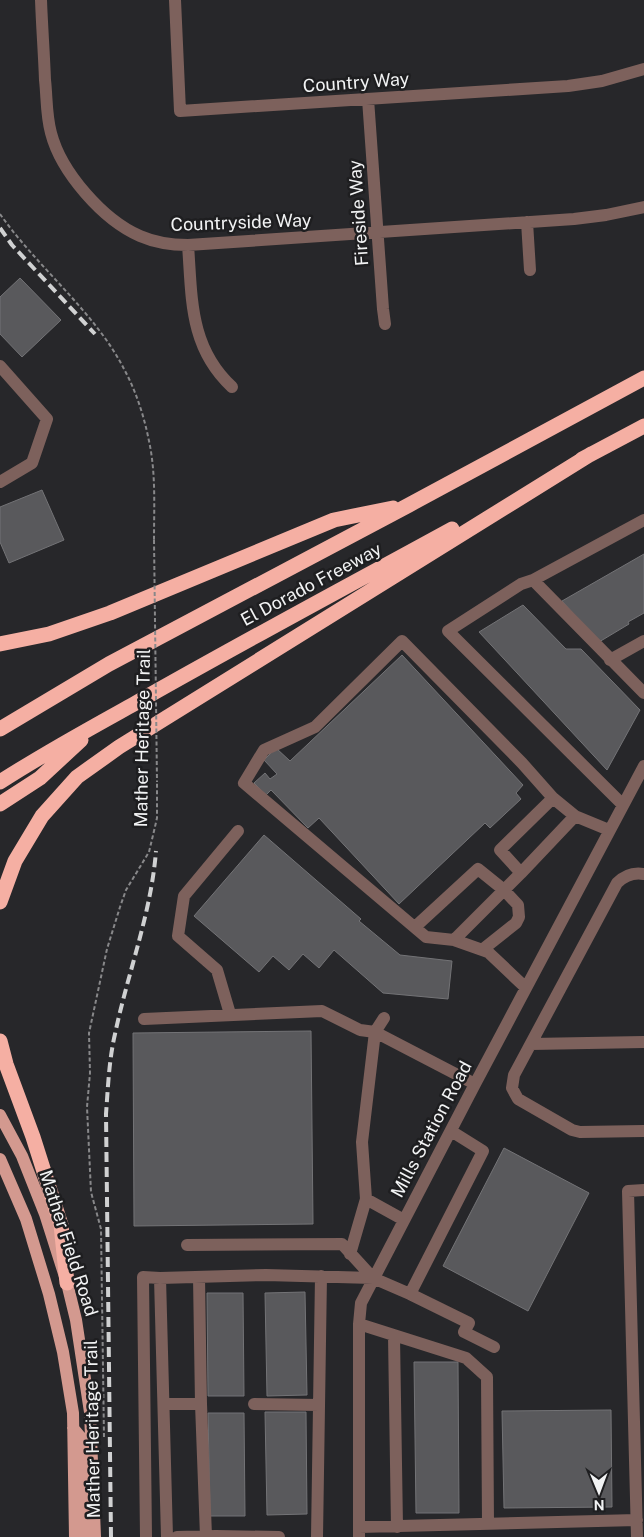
<svg xmlns="http://www.w3.org/2000/svg" width="644" height="1537" font-family="'Public Sans',sans-serif">
<style>
.building{fill:#59595c;stroke:#737376}
.lines{fill:none;stroke-linecap:round;stroke-linejoin:round}
.path{stroke:#88888a;stroke-width:2;stroke-dasharray:4 2.5;stroke-linecap:butt}
.minor{stroke:#7d615c;stroke-width:12}
.major{stroke:#d3998f;stroke-width:12}
.highway{stroke:#f5afa3;stroke-width:15}
.rail{stroke:#d0d1d2;stroke-width:4;stroke-dasharray:10 5;stroke-linecap:butt}
.path-bridge{stroke:#88888a;stroke-width:2;stroke-dasharray:4 2.5;stroke-linecap:butt}
.labels{text-anchor:middle;dominant-baseline:central;stroke-width:5;stroke-linejoin:round;paint-order:stroke}
.street-label{font-size:18px;fill:#f2f3f4;stroke:#1e1e20}
</style>
<rect width="100%" height="100%" fill="#27272a"/>
<!-- building -->
<path class="building" d="M20 278 61 320 22 357 0 334V297Z
M42 490 64 540 9 563 0 542V507Z
M644 554V613L628 622 629 624 599 642 562 601Z
M523 605 566 649H581L640 710 607 770 479 632Z
M402 655 523 785 516 793 521 799 490 828 485 823 399 904 319 818 308 828 271 790 266 795 254 783 265 773 270 779 277 774 264 760 276 748 290 761Z
M264 835 361 919 359 921 400 955 452 961 448 999 383 993 334 950 319 968 303 954 289 970 273 956 259 972 194 916Z
M311 1031 313 1224 134 1226 133 1033Z
M504 1148 589 1193 528 1311 443 1266Z
M305 1292 307 1395 267 1396 265 1293Z
M207 1293H243L244 1396H208Z
M414 1362H458L459 1513H416Z
M611 1410 612 1507 504 1508 502 1411Z
M265 1412H306L307 1514 267 1515Z
M208 1413H244L245 1516H210Z"/>
<g class="lines">
<!-- path -->
<path class="path" d="M0 214C37 267 95 312 124 369 136 391 144 416 149 441 156 473 154 507 154 540
M104 1437 101 1229 91 1192 87 1107 90 1073 89 1033 107 949 120 907 126 890 149 852 154 831 157 818V782"/>
<!-- minor -->
<path class="minor" d="M41 0C42 27 44 53 45 80 47 97 46 115 51 133 61 172 103 220 140 236 156 243 172 245 188 245L574 219 606 215 644 207
M175 0 180 111 568 86 602 81 644 69
M368 99 383 309 385 324
M527 222 530 270
M188 245C192 298 189 347 232 387
M0 366 47 419 32 463 0 482
M533 580 644 693
M610 660 644 641
M623 805 448 631 521 584 533 580 644 520
M521 873 500 850 553 798
M644 874C633 872 625 875 617 883L514 1075 512 1088 518 1099 572 1130 580 1132 644 1131
M415 927 478 869 504 890 518 905 519 917 516 923 482 950
M454 940 521 873 575 816
M526 988 488 952 454 940 426 937 244 783 264 750 315 727 402 641 522 763 553 798 575 816 609 830
M230 1014 217 970 178 936 184 896 238 831
M144 1019 322 1011 360 1030 375 1032 475 1084
M531 1044 644 1042
M366 1199 404 1220
M187 1245 342 1244 373 1278
M350 1254 366 1199 362 1142 375 1032 384 1018
M160 1278 167 1537
M410 1294 483 1151 451 1131
M359 1324 466 1358 487 1377 488 1524
M394 1336 397 1527
M164 1404H201L199 1277
M201 1404 206 1536
M254 1404 319 1405
M359 1527 637 1520
M146 1537 143 1277 160 1278 266 1275 373 1278 410 1294 469 1323 464 1332 494 1347
M177 1537 216 1536 279 1537
M317 1537 321 1276
M359 1537V1324L361 1303 475 1084 644 766
M637 1537 628 1191 644 1190"/>
<!-- major -->
<path class="major" d="M0 1115 22 1156 45 1214 67 1283 76 1320 90 1412 95 1537
M0 1159 26 1219 49 1294 63 1352 73 1413 75 1537
M73 1428 83 1440 85 1537"/>
<!-- highway -->
<path class="highway" d="M582 459 644 426
M0 644 49 634 110 613 334 520 393 508
M0 729 109 664 409 505 644 378
M0 782C43 754 89 729 134 704 239 644 346 587 452 529
M0 804 40 778 81 740
M0 902 15 861 42 816 77 777 119 747 591 454
M0 1041 6 1064 33 1137 61 1225 67 1283"/>
<!-- rail -->
<path class="rail" d="M0 228 12 245 95 334
M111 1537 106 1114C108 1087 109 1060 115 1034 128 972 151 914 156 851"/>
<!-- path-bridge -->
<path class="path-bridge" d="M154 540 157 782"/>
</g>
<g class="labels">
<!-- street labels -->
<g class="street-label">
<text transform="translate(356 82) rotate(-4)">Country Way</text>
<text transform="translate(358 213) rotate(-94)">Fireside Way</text>
<text transform="translate(241 222) rotate(-2)">Countryside Way</text>
<text transform="translate(311 584) rotate(-28)">El Dorado Freeway</text>
<text transform="translate(142 738) rotate(-89)">Mather Heritage Trail</text>
<text transform="translate(431 1129) rotate(-62)">Mills Station Road</text>
<text transform="translate(69 1243) rotate(72)">Mather Field Road</text>
<text transform="translate(92 1429) rotate(-91)">Mather Heritage Trail</text>
</g>
</g>
<!-- north arrow -->
<g transform="translate(599 1492) rotate(179)" stroke="#1e1e20" stroke-width="4" paint-order="stroke">
<path d="M0-4L9 19L0 12L-9 19Z" fill="#f2f3f4"/>
<text y="-8" font-size="14" font-weight="bold" text-anchor="middle" fill="#f2f3f4">N</text>
</g>
</svg>
